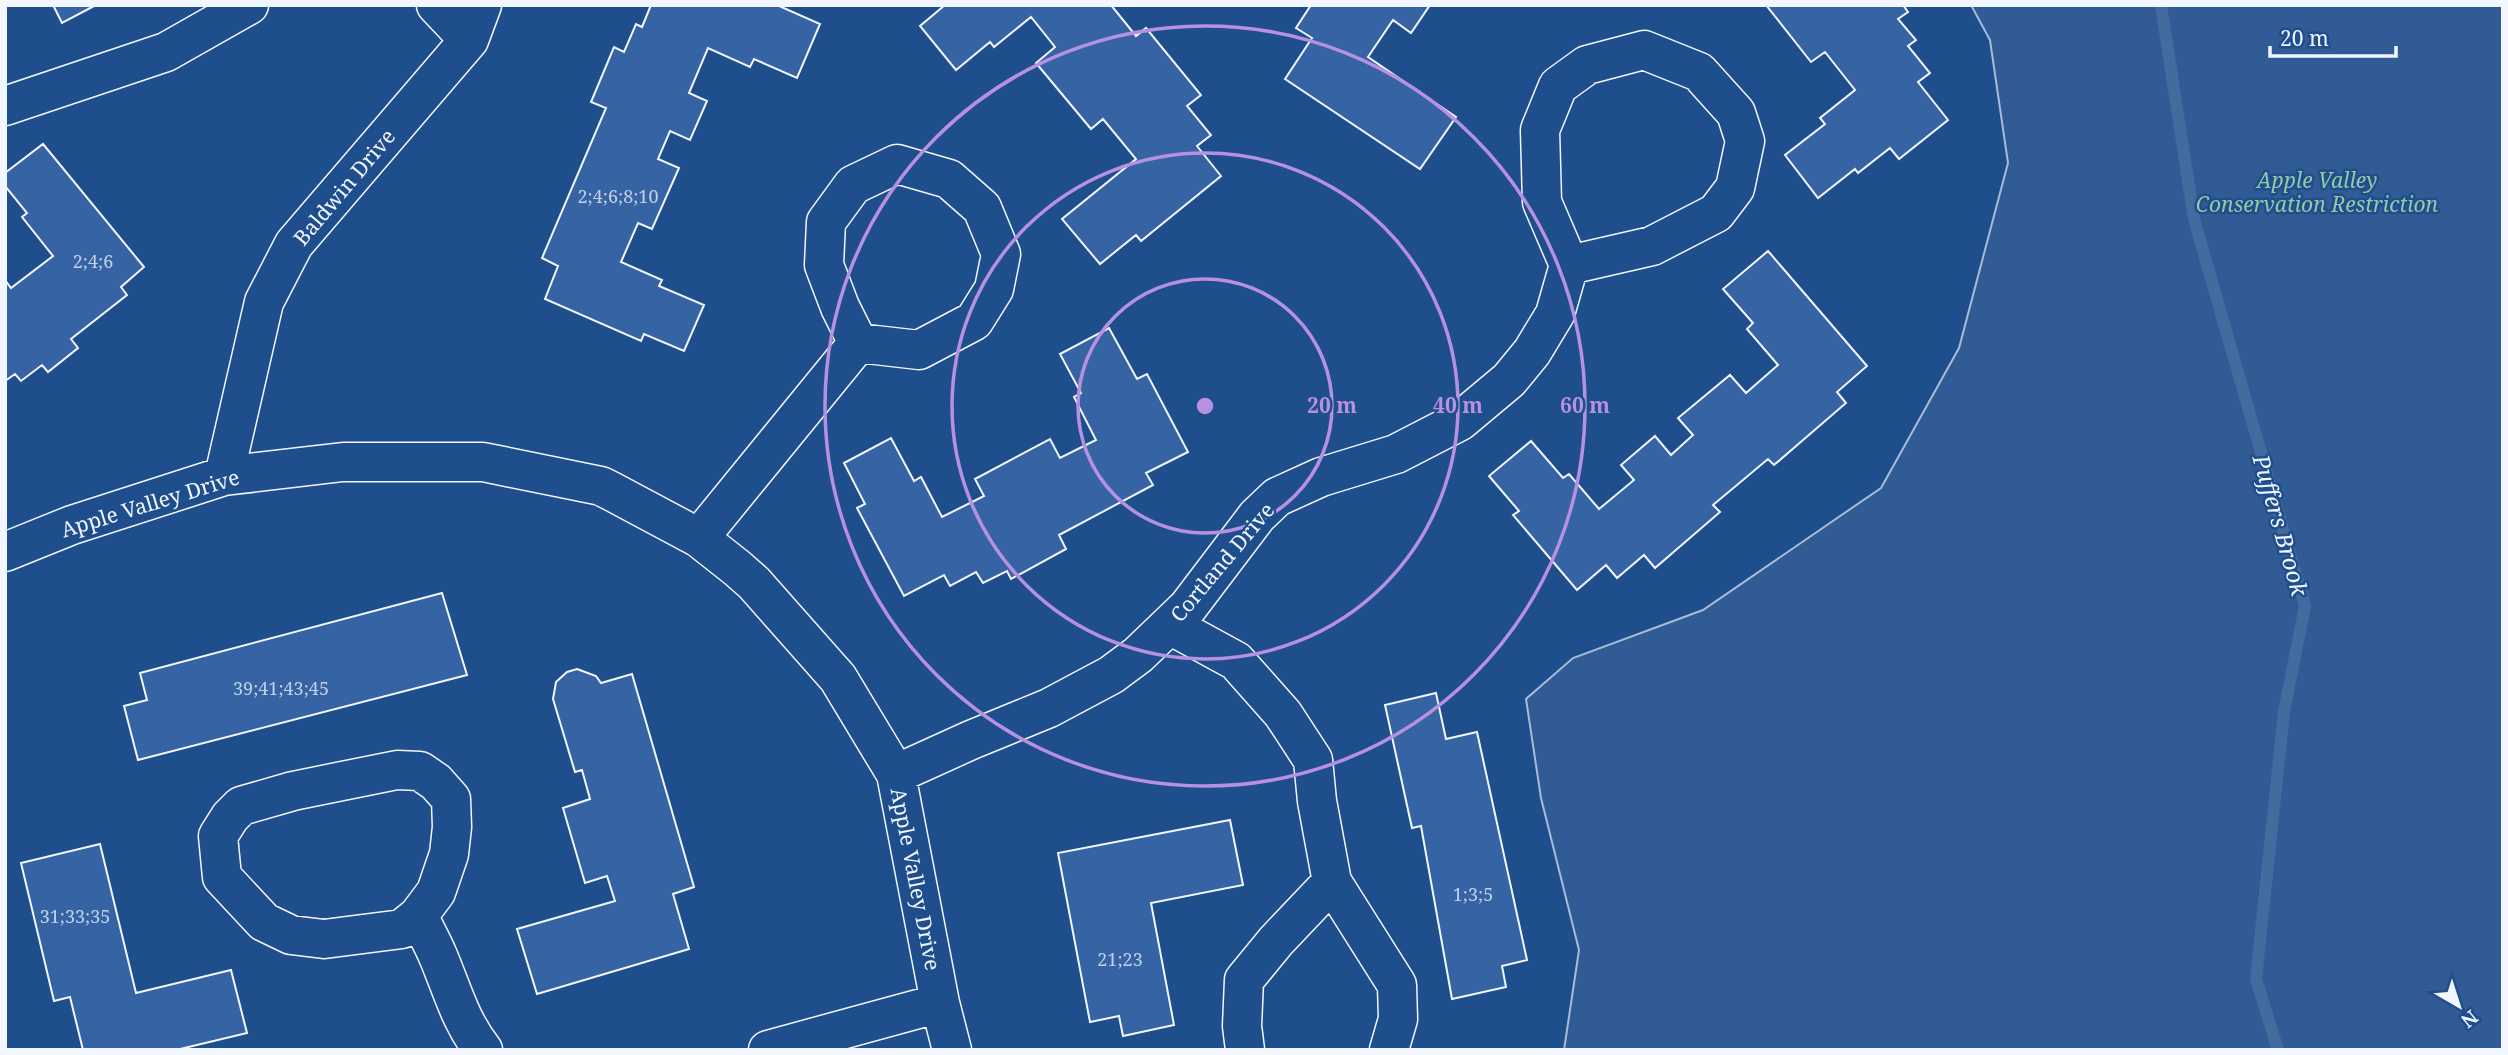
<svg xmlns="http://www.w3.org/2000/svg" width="2508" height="1055" font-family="'Noto Serif',serif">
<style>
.built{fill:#305b95;stroke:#a8bbd7;stroke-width:2}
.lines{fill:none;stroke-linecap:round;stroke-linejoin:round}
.stream{stroke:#446ba0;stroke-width:12}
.building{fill:#3563a3;stroke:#f2f6ff;stroke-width:2}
.minor-casing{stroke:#f2f6ff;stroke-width:41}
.minor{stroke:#1f4e8c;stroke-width:38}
.ring{fill:none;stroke:#b691df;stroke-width:3.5}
.labels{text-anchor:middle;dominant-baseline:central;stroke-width:5;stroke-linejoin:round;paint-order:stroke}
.number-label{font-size:18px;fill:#c3d1e8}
.park-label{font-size:21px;font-style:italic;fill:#97c8a6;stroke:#1f4e8c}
.street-label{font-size:21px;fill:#f2f6ff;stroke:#1f4e8c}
.water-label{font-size:23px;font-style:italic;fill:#f2f6ff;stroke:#1f4e8c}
.centre{fill:#b691df;stroke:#1f4e8c;stroke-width:3.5}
.ring-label{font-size:21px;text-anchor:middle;font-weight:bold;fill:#b691df;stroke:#1f4e8c;stroke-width:5;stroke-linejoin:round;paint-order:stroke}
</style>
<rect width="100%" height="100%" fill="#1f4e8c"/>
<!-- built -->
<path class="built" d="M1971 5H2503V1050H1564L1579 950 1541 798 1526 699 1573 658 1703 610 1881 488 1959 348 2008 163 1990 40Z"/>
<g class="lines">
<!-- stream -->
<path class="stream" d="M2161 5 2194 219 2305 606 2284 712 2256 979 2278 1050"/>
</g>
<!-- building -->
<path class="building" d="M53 5H96L62 23Z
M651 5H777L820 24 797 78 754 59 750 67 708 48 689 93 707 101 690 140 670 131 658 159 679 168 652 229 638 223 621 262 662 280 659 286 704 305 684 351 644 334 641 341 545 299 558 266 542 258 606 108 591 102 614 47 624 52 636 24 642 27Z
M945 5H1111L1136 36 1146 28 1201 95 1187 106 1211 135 1197 146 1221 176 1141 241 1136 235 1100 264 1062 219 1136 159 1103 119 1091 129 1036 63 1055 47 1031 17 994 47 990 42 956 70 920 26Z
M1311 5H1430L1411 33 1393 20 1368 57 1456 117 1420 169 1285 79 1312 38 1296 28Z
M1766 5H1903L1908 12 1898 19 1916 40 1908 46 1930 73 1918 82 1948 120 1899 159 1890 148 1858 173 1855 169 1818 198 1785 155 1825 124 1820 118 1855 90 1825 52 1811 62Z
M43 144 144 267 121 287 127 295 71 339 78 348 48 372 42 365 21 381 15 374 5 381V280L11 288 53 256 22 217 27 213 5 186V173Z
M1768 251 1867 366 1837 392 1846 403 1774 465 1768 459 1713 505 1720 512 1655 568 1644 555 1617 578 1606 565 1577 590 1513 515 1519 511 1489 476 1531 441 1563 478 1569 474 1599 509 1634 480 1621 465 1655 436 1671 455 1693 435 1678 418 1730 375 1746 393 1778 365 1747 329 1753 323 1723 289Z
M1109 328 1137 379 1147 374 1188 452 1146 473 1153 485 1059 535 1066 549 1011 579 1007 571 983 583 976 572 950 586 944 575 904 596 857 508 865 504 844 463 891 438 914 481 921 477 942 517 984 496 975 479 1050 439 1060 458 1096 440 1074 397 1081 393 1060 354Z
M442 593 467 675 138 760 124 706 147 700 140 673Z
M577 669 596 676 601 683 632 674 694 887 673 894 689 949 537 994 517 929 615 901 607 876 585 883 563 808 590 799 582 770 575 772 553 699 556 682 567 672Z
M1436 693 1446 739 1477 732 1527 960 1502 966 1506 987 1452 999 1421 826 1412 828 1385 705Z
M1230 820 1243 885 1151 903 1174 1025 1123 1036 1119 1016 1090 1022 1058 853Z
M100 844 136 993 231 970 247 1033 176 1050H83L70 997 54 1001 21 863Z"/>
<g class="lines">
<!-- minor casing -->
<g class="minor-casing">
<path id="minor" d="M436 5 469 40 482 5
M5 106 166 52 249 5
M224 476 264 302 294 244 469 40
M699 538 858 343 840 307 824 265 826 222 853 185 897 164 949 179 982 208 1001 254 994 289 974 321 919 350 858 343
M5 552 72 525 224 476 343 462H483L601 486 611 491 699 538 737 568 754 583 838 678 896 774 940 1003 952 1050
M1170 625 1236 661 1283 714 1313 760 1317 801 1332 882 1397 985 1398 1019 1389 1050
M397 770 420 771 436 782 451 799 452 827 449 854 436 892 418 916 402 929 324 939 291 935 264 922 222 877 218 836 230 817 241 806 293 791Z
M896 774 971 740 1049 708 1111 675 1138 655 1188 607 1257 516 1277 497 1321 477 1396 454 1460 421 1509 380 1532 352 1555 314 1569 265 1652 246 1716 213 1735 188 1745 141 1736 113 1699 72 1644 50 1587 65 1558 86 1540 130 1542 202 1569 265
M418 916C425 929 432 942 438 956 452 989 460 1021 483 1050
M768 1050 940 1003
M1245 1050 1242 1026 1244 980 1276 941 1332 882"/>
</g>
<!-- minor -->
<use href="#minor" class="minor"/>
</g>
<!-- distance rings -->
<g class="ring">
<circle cx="1205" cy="406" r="127"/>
<circle cx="1205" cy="406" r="253"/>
<circle cx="1205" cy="406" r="380"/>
</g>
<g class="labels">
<!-- number labels -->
<g class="number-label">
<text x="618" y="196">2;4;6;8;10</text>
<text x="93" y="261">2;4;6</text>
<text x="281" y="688">39;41;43;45</text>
<text x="1473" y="894">1;3;5</text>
<text x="75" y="916">31;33;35</text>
<text x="1120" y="959">21;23</text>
</g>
<!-- park labels -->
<g class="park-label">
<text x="2317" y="180">Apple Valley<tspan x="2317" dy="24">Conservation Restriction</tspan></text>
</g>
<!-- street labels -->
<g class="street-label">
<text transform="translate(344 187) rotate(-50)">Baldwin Drive</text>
<text transform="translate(150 503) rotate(-17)">Apple Valley Drive</text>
<text transform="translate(1222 562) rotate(-50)">Cortland Drive</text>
<text transform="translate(916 879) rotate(79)">Apple Valley Drive</text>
</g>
<!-- water labels -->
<g class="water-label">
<text transform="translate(2281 525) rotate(74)">Puffers Brook</text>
</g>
</g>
<circle cx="1205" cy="406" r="10" class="centre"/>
<g class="ring-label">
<text x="1332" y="413">20 m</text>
<text x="1458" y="413">40 m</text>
<text x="1585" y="413">60 m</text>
</g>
<!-- border -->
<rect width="2508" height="1055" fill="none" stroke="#f2f6ff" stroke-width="14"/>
<!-- north arrow -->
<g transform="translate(2459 1006) rotate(141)" stroke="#1f4e8c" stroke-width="5" paint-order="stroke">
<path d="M0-5L12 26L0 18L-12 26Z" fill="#f2f6ff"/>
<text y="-10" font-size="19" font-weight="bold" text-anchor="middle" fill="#f2f6ff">N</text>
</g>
<!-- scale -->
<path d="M2270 46v10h126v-10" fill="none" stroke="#f2f6ff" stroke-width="3.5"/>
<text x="2280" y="46" font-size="21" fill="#f2f6ff" stroke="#1f4e8c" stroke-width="5" paint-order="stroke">20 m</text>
</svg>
